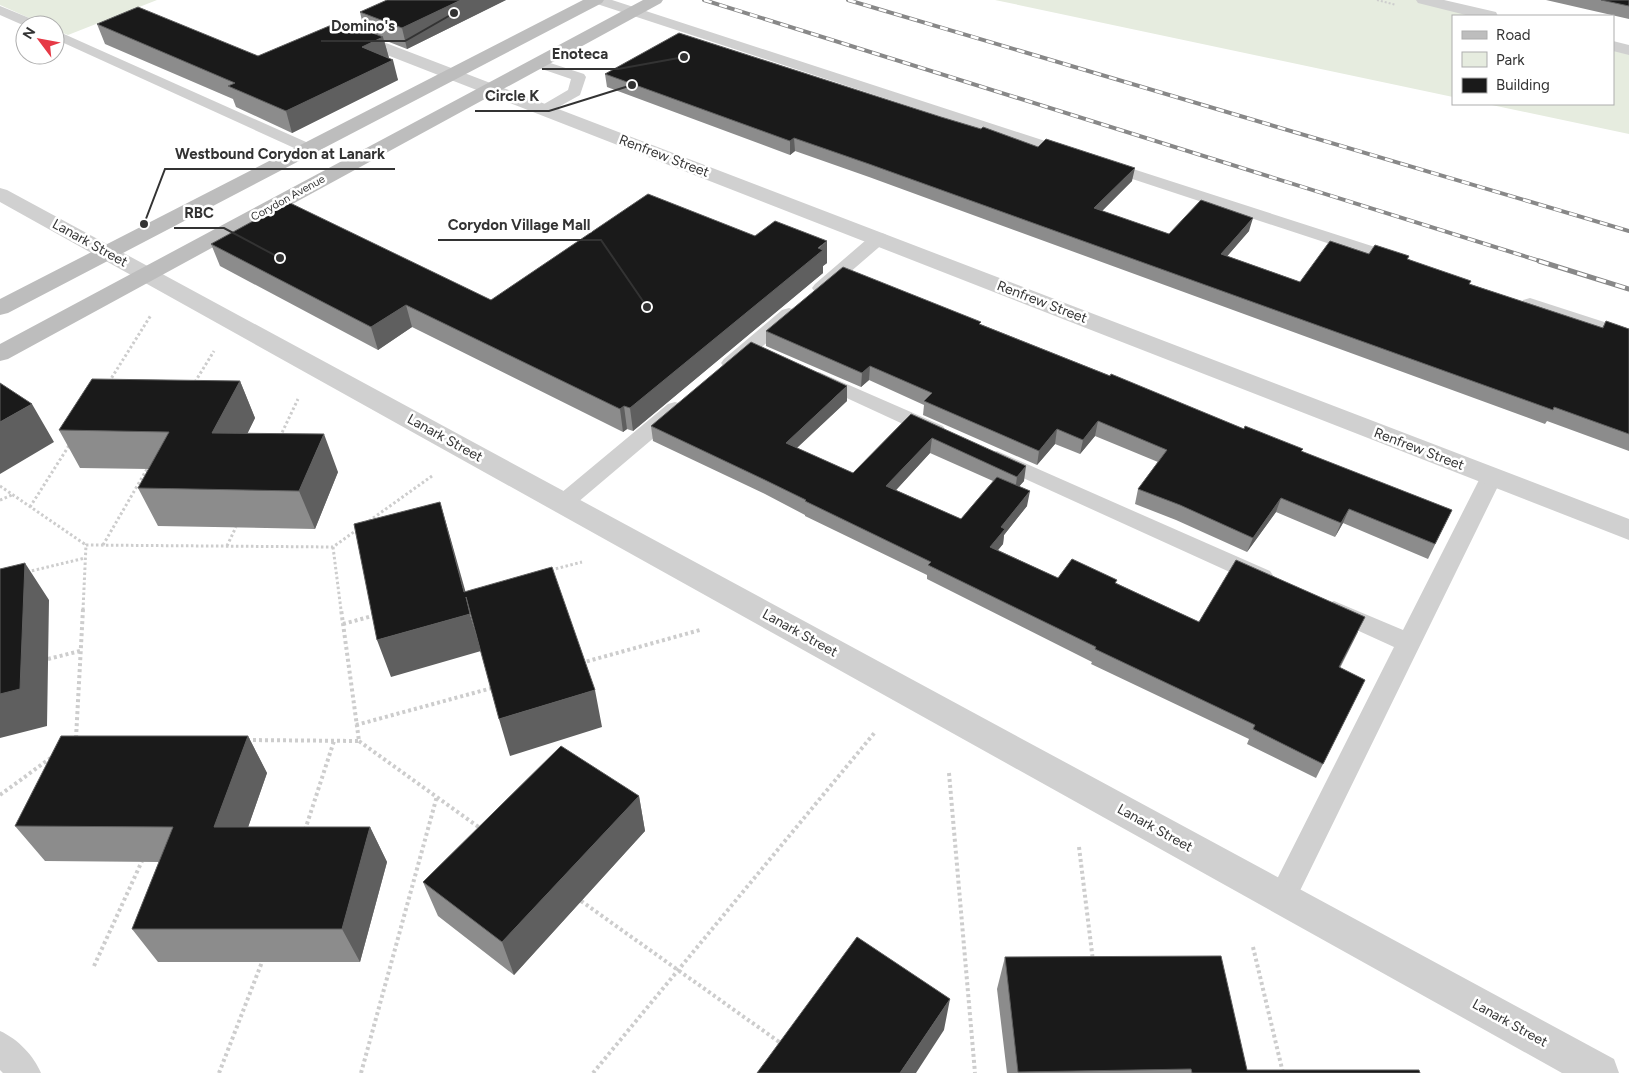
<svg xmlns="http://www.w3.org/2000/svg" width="1629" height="1073" font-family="Figtree,sans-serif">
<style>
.green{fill:#e6ecdf}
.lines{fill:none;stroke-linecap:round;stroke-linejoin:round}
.path-far2{stroke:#cdcdcd;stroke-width:2;stroke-dasharray:2 2;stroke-linecap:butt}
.path-far1{stroke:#cdcdcd;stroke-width:3;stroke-dasharray:2.5 2.5;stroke-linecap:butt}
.path{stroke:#cdcdcd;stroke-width:4;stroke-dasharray:3 3;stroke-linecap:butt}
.lane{fill:#d0d0d0;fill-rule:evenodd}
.street{fill:#d0d0d0;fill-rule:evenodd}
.secondary{fill:#bdbdbd;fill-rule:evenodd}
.rail-far1-casing{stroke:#888;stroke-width:4}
.rail-casing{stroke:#888;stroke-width:5}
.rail-far1{stroke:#fff;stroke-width:2.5;stroke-dasharray:8;stroke-linecap:butt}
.rail{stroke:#fff;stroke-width:3;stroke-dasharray:10;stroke-linecap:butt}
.wall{fill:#8c8c8c;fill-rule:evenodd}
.shaded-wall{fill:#5f5f5f}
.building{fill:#1a1a1a;stroke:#5f5f5f}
.labels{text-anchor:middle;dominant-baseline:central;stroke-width:5;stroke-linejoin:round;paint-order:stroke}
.far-street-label{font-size:11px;fill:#333;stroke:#fff}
.street-label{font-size:14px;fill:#333;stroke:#fff}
.leader{fill:none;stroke:#333;stroke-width:2}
.callout-dot{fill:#333;stroke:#fff;stroke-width:2}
.callout-label{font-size:15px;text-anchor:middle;font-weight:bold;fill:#333;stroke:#fff;stroke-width:5;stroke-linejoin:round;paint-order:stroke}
</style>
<rect width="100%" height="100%" fill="#fff"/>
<!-- green -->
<path class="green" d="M0 0H157L68 35 55 30V25H45L0 5Z
M995 0H1424L1490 16H1453V97Z
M1613 46 1629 50V134L1487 104H1613Z"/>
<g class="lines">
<!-- path-far2 -->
<path class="path-far2" d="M1377 0 1396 5"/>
<!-- path-far1 -->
<path class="path-far1" d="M109 382 151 315
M195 382 214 351
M280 437 298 399
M0 486 86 545
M0 500 12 495
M30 507 70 444
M369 521 432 476
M103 545 147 469
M227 546 236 527
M333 547 341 610
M551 570 582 562
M27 572 85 558
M83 610 86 545 333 547 358 529"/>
<!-- path -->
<path class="path" d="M343 624 376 615
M48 659 80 651
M581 663 700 630
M356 725 492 688
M76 738 83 609
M247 740 359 741 341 609
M359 741 480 828
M949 773 975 1073
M0 795 52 757
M305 830 334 741
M1079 847 1093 961
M581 901 782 1044
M1253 947 1283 1073
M94 966 142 861
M219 1073 262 962
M361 1073 437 796
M593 1073 876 731"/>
<!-- lane -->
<path class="lane" d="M592 0H612L1076 151 1078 154 1076 157H1064L594 3Z
M0 6 39 22 41 25 25 26 0 15Z
M55 30 315 146 317 149 315 152H303L55 39Z
M538 59 584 74 586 77 580 95 544 115 539 113 536 110 539 107 568 90 571 79 533 66 531 63 533 60Z
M1105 160 1406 257 1409 261 1406 265 1400 266 1394 265 1099 168 1097 165 1099 162Z
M879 233 885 234 888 238 885 242 827 292 821 293 815 292 812 288 815 284 873 234Z
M1530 298 1629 330V342L1523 308 1521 304 1523 300Z
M789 308 796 310 798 314 796 318 738 367 731 369 724 367 721 363 724 359 782 310Z
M819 372 943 426 946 431 943 436 936 438 929 436 812 382 809 378 812 374Z
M675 402 682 404 685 409 682 414 571 508 563 511 555 508 552 503 555 498 668 404Z
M997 451 1270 571 1274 577 1270 583 1262 586 1254 583 990 463 986 458 990 453Z
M1491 471 1499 473 1502 478 1292 907 1282 911 1272 907 1268 898 1272 889 1394 647 1326 616 1322 610 1326 604 1334 601 1403 630 1480 478 1483 473Z
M0 1031C18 1039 34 1056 41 1073H3L0 1070Z"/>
<!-- street -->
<path class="street" d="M1416 0H1444L1496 12 1498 16H1470L1418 3Z
M352 30 1629 519V540L346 39 343 35 346 31Z
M1613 41 1629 45V55L1613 51Z
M0 188 7 190 1614 1059 1619 1073H1562L0 202Z"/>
<!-- secondary -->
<path class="secondary" d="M583 0H604L602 3 8 313 0 315V299Z
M643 0H663L661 3 8 359 0 361V344Z"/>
<!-- rail-far1 casing -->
<g class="rail-far1-casing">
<path id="rail-far1" d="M704 0 1543 262
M848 0 1629 231"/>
</g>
<!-- rail casing -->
<g class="rail-casing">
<path id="rail" d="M1539 261 1629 289"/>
</g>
<!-- rail-far1 -->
<use href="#rail-far1" class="rail-far1"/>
<!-- rail -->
<use href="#rail" class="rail"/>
</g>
<!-- wall -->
<path class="wall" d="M506 0 407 49 384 40 389 58 398 80 292 133 236 107 233 99 105 44 97 24 258 56 364 30 360 12Z
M1546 0H1629V19Z
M605 74 1132 181 1102 211 1169 234 1249 231 1227 256 1300 282 1369 254 1409 256 1408 259 1470 284 1602 328 1606 321 1629 329V451L1547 421 1545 424 869 177 795 151 790 155 607 87Z
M755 236 827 263 823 266V273L633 431 627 429 623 432 412 327 378 350 220 266 211 244 491 300Z
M980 324 1244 429 1452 510 1428 559 1343 523 1335 537 1276 512 1247 552 1176 520 1135 504 1138 489 1158 462 1095 436 1080 454 1055 444 1037 465 923 415 924 405 869 380 861 387 766 346V331Z
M240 381 255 418 247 434 338 472 315 529 158 526 138 488 149 469 80 468 59 430Z
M847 401 797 448 853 473 911 414 1024 481 1019 486 1027 506 1004 535 1003 544 998 550 1058 578 1116 583 1199 622 1358 632 1340 668 1365 680 1316 778 1247 744 1249 739 1091 664 1092 662 927 579V575L805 516V515L765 494 653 441 651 426ZM930 453 993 481 961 519 896 490Z
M248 736 267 773 248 827H370L387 862 360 962H158L132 929 159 862 45 861 15 826Z
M639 796 645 831 514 975 438 916 423 882Z
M1005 957 1247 1070 1420 1073H1007L997 989Z"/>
<!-- shaded-wall -->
<path class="shaded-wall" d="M461 0H506L407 49 402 28Z
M383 37 389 58 362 47Z
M393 60 398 80 292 133 286 111Z
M794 138 795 151 790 155V141Z
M1135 168 1132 181 1092 221 1094 208Z
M1253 218 1249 231 1217 268 1221 254Z
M827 241V263L823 266V273L633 431 630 408Z
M406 305 412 327 378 350 371 327Z
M870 366 869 380 861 387 862 373Z
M240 381 255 418 229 471 212 433Z
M847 386V401L787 457 786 443Z
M32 404 54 442 0 474V422Z
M624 406 627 429 623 432 620 409Z
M1098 421 1095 436 1080 454 1083 440Z
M1057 429 1055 444 1037 465 1039 451Z
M324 434 338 472 315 529 299 491Z
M932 438 930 453 886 501V486Z
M1026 466 1024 481 1015 491 1017 477Z
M1030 491 1027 506 1004 535 1003 544 988 562 990 547 1001 527Z
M1281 498 1276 512 1247 552 1253 538Z
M440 502 451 540 476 629 464 592Z
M1349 509 1343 523 1335 537 1341 523Z
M25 563 49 600 47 726 0 738V694Z
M470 614 481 651 391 677 377 640Z
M595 690 602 727 510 756 499 719Z
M248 736 267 773 236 862 214 827Z
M639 796 645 831 514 975 502 942Z
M370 827 387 862 360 962 342 929Z
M950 999 944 1030 916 1073H900Z"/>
<!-- building -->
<path class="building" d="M387 0H461L402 28 360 12Z
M1601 0H1629V6Z
M138 7 258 56 341 21 383 37 362 47 393 60 286 111 228 86 235 83 97 24Z
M679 33 941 117 981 129 983 127 1038 147 1046 139 1135 168 1094 208 1169 234 1201 200 1253 218 1221 254 1300 282 1330 241 1369 254 1375 245 1409 256 1407 259 1471 281 1469 284 1603 328 1606 321 1629 329V434L1554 407 1553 410 869 164 794 138 790 141 605 74Z
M648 194 755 236 775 221 827 241 818 248 823 250 630 408 624 406 620 409 406 305 371 327 211 244 288 202 491 300Z
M843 267 981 322 979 324 1110 376 1111 374 1244 429 1245 426 1303 449 1301 451 1452 510 1435 544 1349 509 1341 523 1281 498 1253 538 1180 505 1138 489 1167 450 1098 421 1083 440 1057 429 1039 451 924 401 932 393 870 366 862 373 766 331Z
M751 342 847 386 786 443 853 473 911 414 1026 466 1017 477 932 438 886 486 961 519 997 477 1030 491 1001 527 1005 529 990 547 1058 578 1072 559 1117 580 1115 583 1199 622 1236 560 1365 617 1339 667 1365 680 1323 764 1253 729 1255 725 1095 649 1096 647 928 565 931 562 805 501 806 500 765 480 651 426Z
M92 379 240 381 212 433 324 434 299 491 138 488 169 432 59 430Z
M0 383 32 404 0 422Z
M440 502 464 592 552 567 595 690 499 719 466 597 470 614 377 640 354 524Z
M25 563 20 689 0 694V569Z
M61 736H248L214 827H370L342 929H132L173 827 15 826Z
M561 746 639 796 502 942 423 882Z
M857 937 950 999 900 1073H757Z
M1221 956 1247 1070H1419L1420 1073H1192L1191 1069 1018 1072 1005 957Z"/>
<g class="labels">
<!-- far-street labels -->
<g class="far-street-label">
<text transform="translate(288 198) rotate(-29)">Corydon Avenue</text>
</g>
<!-- street labels -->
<g class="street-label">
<text transform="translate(664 156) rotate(21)">Renfrew Street</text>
<text transform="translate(90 243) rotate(29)">Lanark Street</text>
<text transform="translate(1042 302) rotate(21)">Renfrew Street</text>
<text transform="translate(445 438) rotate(29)">Lanark Street</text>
<text transform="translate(1419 449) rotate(21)">Renfrew Street</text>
<text transform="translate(800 633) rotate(29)">Lanark Street</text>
<text transform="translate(1155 828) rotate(29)">Lanark Street</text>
<text transform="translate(1510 1023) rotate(29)">Lanark Street</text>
</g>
</g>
<!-- callouts -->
<path class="leader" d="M454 13L405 41H321M684 57L618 69H542M632 85L549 111H475M144 224L165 169H395M280 258L224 228H174M647 307L601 240H438"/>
<g class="callout-dot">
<circle cx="454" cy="13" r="5"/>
<circle cx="684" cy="57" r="5"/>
<circle cx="632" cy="85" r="5"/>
<circle cx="144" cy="224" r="5"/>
<circle cx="280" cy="258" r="5"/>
<circle cx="647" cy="307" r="5"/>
</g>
<g class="callout-label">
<text x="363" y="31">Domino's</text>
<text x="580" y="59">Enoteca</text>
<text x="512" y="101">Circle K</text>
<text x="280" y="159">Westbound Corydon at Lanark</text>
<text x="199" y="218">RBC</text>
<text x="519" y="230">Corydon Village Mall</text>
</g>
<!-- legend -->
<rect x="1452" y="15" width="162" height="90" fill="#ffffff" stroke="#adadad"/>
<rect x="1462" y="31" width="25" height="8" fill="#bdbdbd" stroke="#adadad"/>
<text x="1496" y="40" font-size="15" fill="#333333">Road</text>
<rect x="1462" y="52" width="25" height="15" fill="#e6ecdf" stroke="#adadad"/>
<text x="1496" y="65" font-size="15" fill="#333333">Park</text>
<rect x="1462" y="78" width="25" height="15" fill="#1a1a1a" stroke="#adadad"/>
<text x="1496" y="90" font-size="15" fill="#333333">Building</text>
<!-- north arrow -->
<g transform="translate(40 40) rotate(302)"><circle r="24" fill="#ffffff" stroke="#adadad"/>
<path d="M0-4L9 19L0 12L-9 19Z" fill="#e63946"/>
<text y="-8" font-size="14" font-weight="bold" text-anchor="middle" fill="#333333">N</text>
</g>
</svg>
